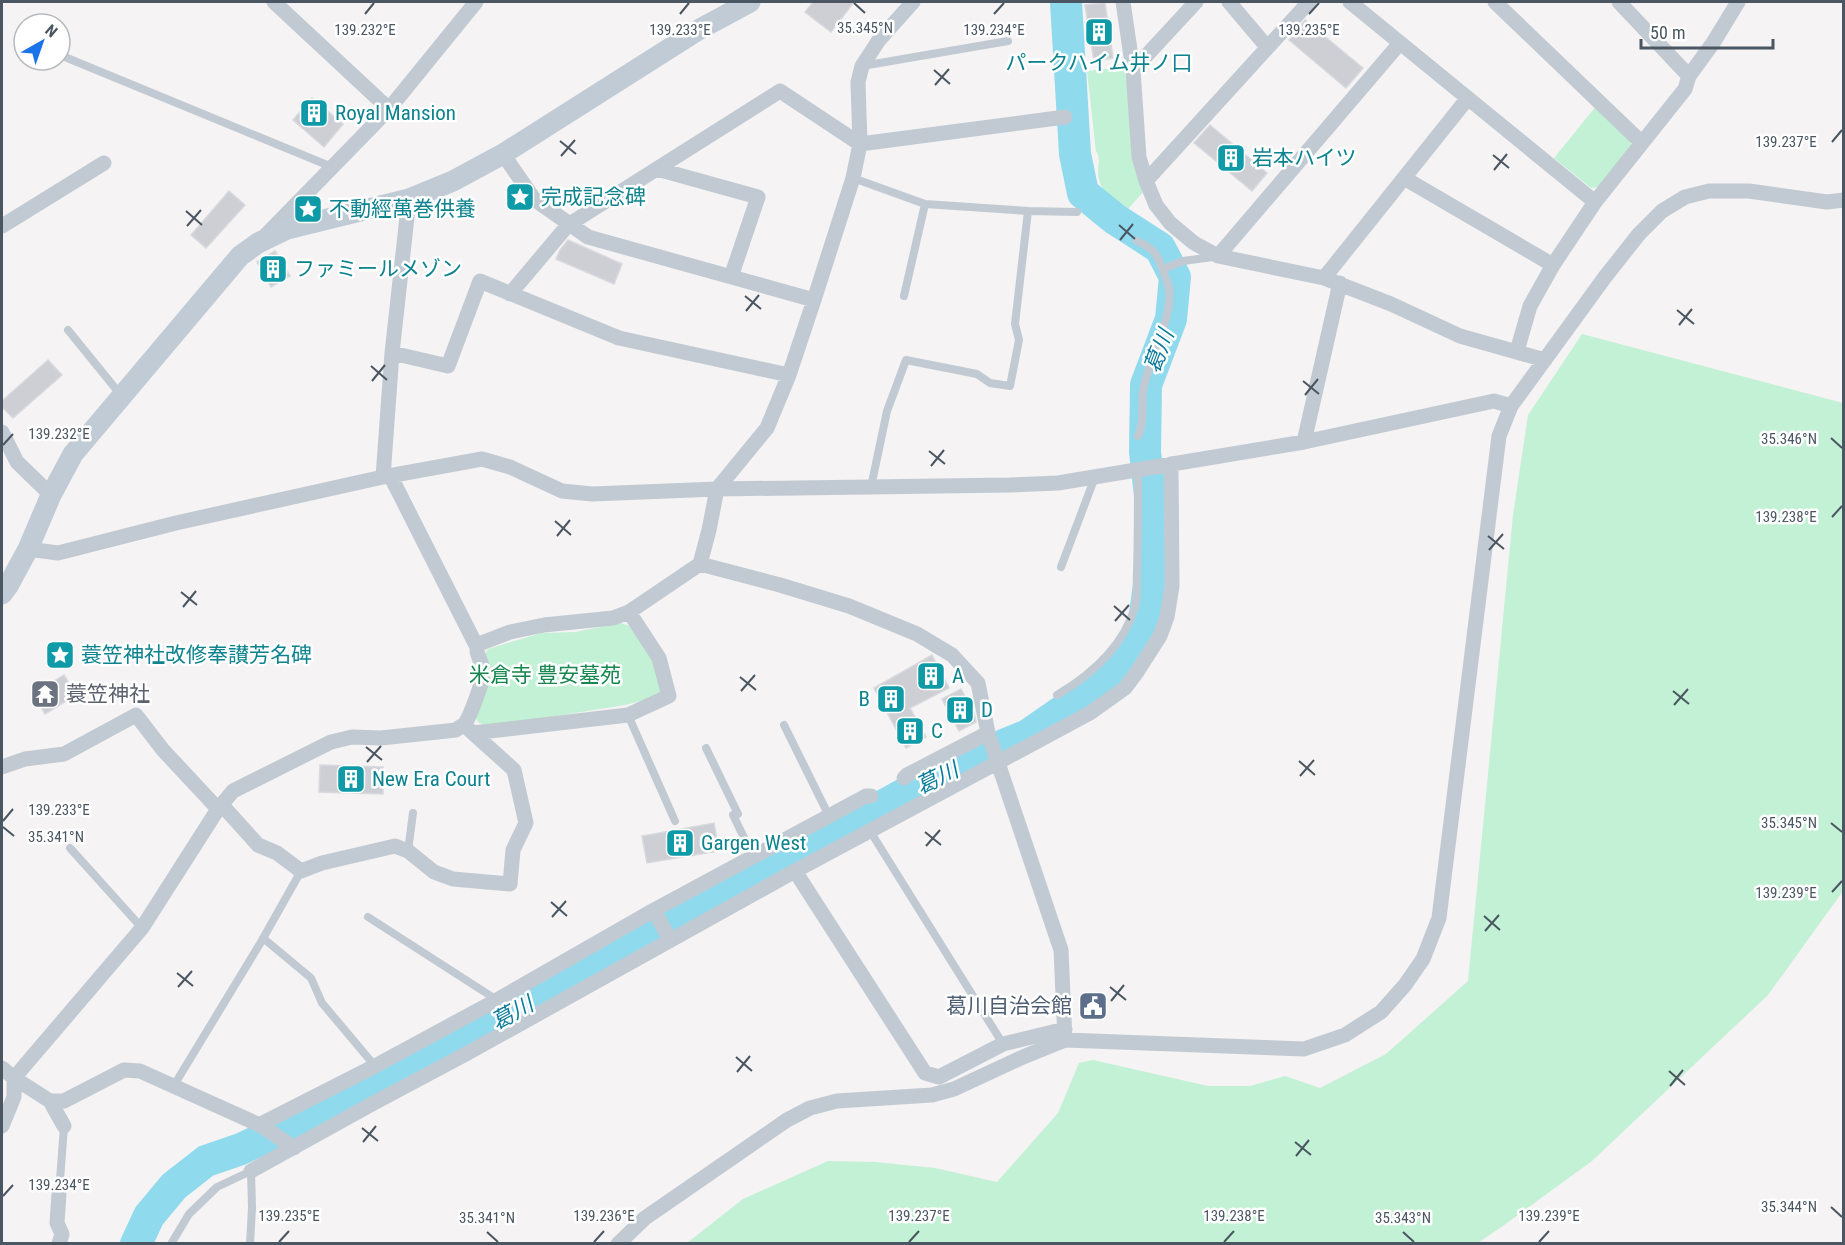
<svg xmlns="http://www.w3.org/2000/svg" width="1845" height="1245" font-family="'Roboto Condensed','Noto Sans JP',sans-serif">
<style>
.green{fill:#c3f1d5}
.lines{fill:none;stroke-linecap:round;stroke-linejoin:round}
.river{stroke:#90daee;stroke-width:32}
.building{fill:#cdcfd5;stroke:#d7d9de;stroke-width:1.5}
.lane{stroke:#c1cad2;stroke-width:8}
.street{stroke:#c1cad2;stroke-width:15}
.secondary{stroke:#c1cbd6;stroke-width:21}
.ticks{fill:none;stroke:#4a5661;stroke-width:2}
.labels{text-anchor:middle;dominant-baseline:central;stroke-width:5;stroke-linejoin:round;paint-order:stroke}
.culture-label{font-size:21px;fill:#0d838f;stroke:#fff;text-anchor:start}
.park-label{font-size:21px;fill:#17864f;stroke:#fff}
.worship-label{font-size:21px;fill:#5b616d;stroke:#fff;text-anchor:start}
.service-label{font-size:21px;fill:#4e5e75;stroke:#fff;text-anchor:end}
.water-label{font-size:22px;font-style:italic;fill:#0c7c9b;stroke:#fff}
.ticks-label{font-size:15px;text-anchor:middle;fill:#4a5661;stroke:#fff;stroke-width:5;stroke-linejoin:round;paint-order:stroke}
</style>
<rect width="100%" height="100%" fill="#f5f3f3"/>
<!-- green -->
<path class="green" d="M1125 67 1135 166 1144 191 1128 209C1112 201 1097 189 1098 169 1099 161 1100 158 1096 151L1087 71Z
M1597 105 1630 137 1631 147 1601 187 1591 188 1554 158Z
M1582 334 1843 403V891L1768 995 1592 1161 1500 1228 1476 1244 687 1243 743 1199 828 1161 875 1162 935 1168 997 1182 1058 1113 1079 1063 1093 1060 1208 1086H1250L1285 1076 1320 1088 1386 1054 1468 981 1513 515 1528 415Z
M621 623 633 627 652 659 661 689 657 697 625 705 488 727 478 722 475 716 492 673 485 654 488 649 541 633 575 632Z"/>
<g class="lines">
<!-- river -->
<path class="river" d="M136 1244 149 1216 174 1186 206 1161 241 1149 424 1062 539 995 915 788 967 760 1028 735 1077 701 1115 670 1130 652 1144 622 1150 577 1151 504 1145 452 1146 385 1171 319 1175 277 1160 248 1115 219 1083 193 1075 154 1066 2"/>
</g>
<!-- building -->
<path class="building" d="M813 2H854L831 32 805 12Z
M1105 3 1113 58 1094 61 1085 5Z
M1305 20 1363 68 1346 88 1289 40Z
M312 98 343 124 324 147 293 120Z
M1210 125 1267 173 1252 191 1194 143Z
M229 191 245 205 206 248 191 235Z
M568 240 622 264 614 284 556 259 560 250Z
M275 251 290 276 271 287 257 262Z
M48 360 62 375 13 418 2 407V401Z
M932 655 949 688 910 708 926 737 906 748 874 688Z
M64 675 76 695 45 714 33 694Z
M961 689 974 713 976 722 959 731 942 699Z
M320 765 383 767V794L319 792Z
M714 823 719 851 647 863 642 836Z
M1102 994 1104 1017 1083 1018 1081 996Z"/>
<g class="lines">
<!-- lane -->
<path class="lane" d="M60 55 332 167
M862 66 1008 41
M853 178 925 204 1028 211 1077 212
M1137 241C1154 249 1157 253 1163 271 1165 276 1168 283 1169 288 1174 316 1147 362 1143 391 1141 406 1145 422 1138 436
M1163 269 1183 261 1213 257
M904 296 925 204
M68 330 120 394
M871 487 887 411 906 360 977 374 990 383 1010 386 1019 340 1015 324 1028 211
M1061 567 1095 477
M1057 695C1091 675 1123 647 1135 607 1138 596 1136 582 1137 571 1138 537 1138 503 1138 469
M628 715 675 821
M784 725 829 816
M706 748 738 814 733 815 753 856
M870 831 1003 1044
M70 848 142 928
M408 851 413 813
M368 917 497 1000
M263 938 311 978 322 1003 375 1066
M173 1087 261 942 301 871
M59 1194 64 1126
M171 1244 189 1214 217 1187 251 1171 252 1208 250 1244"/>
<!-- street -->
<path class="street" d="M274 2 389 109
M1123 2 1133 70 1139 157 1146 181 1156 205 1170 223 1194 243 1218 256 1324 278 1391 304 1460 336 1545 360
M1229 2 1267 47
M1350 2 1595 202
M1495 2 1642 143
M1619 2 1689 76
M1133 70 1196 2
M503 154 534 199 588 237 814 300
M657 169 758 197 731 277
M1404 178 1553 265
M1146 181 1309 2
M2 226 104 163
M265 236 389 109 476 2
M1218 256 1400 43
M1324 278 1468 98
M510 294 568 225 780 91 860 144 1065 117
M1517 351 1530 306 1553 265 1595 202 1685 89 1689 76 1713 43 1738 2
M392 353 448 366 480 281 619 338 789 375
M2 432 17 462 51 495
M1304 442 1340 283
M383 477 392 353 409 199
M391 477 477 647
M28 549 58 553 176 523 383 477 482 459 510 467 562 491 592 494 717 489 1010 485 1058 483 1304 442 1494 401 1511 406
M700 564 780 585 849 606 917 634 952 655 978 683 988 733 998 763 1061 950 1065 1040
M473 733 628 715 669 696 659 658 629 612
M2 767 25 759 64 754 136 715 163 750 218 809
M904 778 907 775 988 733
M222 805 258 845 277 853 301 871 322 863 395 846 408 851 434 872 453 879 510 884 513 850 526 823 514 770 464 725
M795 871 925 1073 939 1077 1003 1044 1065 1029
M654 910 670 940
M2 1068 14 1078 50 1101H64L124 1070 140 1071 262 1126 294 1148
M50 1101 64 1126
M259 1125 375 1066 497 1000 654 910 866 796H871
M2 1126 14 1097V1078L142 928 218 809 233 791 331 742 352 737 381 738 456 730C457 729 463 725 464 725 470 717 484 680 483 671 483 661 473 653 479 644L510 632 544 625 613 618 629 612 700 564 709 530 717 489 767 428 789 375 814 300 853 178 860 144 858 82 862 66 879 40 913 2
M251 1171 372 1104 466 1054 795 871 1090 713 1125 688 1137 672 1160 636 1167 617 1172 586 1171 464
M59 1244 62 1234 57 1223 59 1194
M618 1244 645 1218 787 1120 810 1108 837 1101 932 1095 954 1089 1023 1057 1065 1040 1304 1049 1345 1035 1381 1012 1405 985 1423 959 1439 918 1499 436 1511 406 1605 277 1639 234 1662 211 1685 197 1709 191H1749L1827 202 1844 200"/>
<!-- secondary -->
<path class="secondary" d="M2 594 8 586 28 549 51 495 73 454 240 256 258 243 287 229 409 199 453 181 503 154 700 29 750 2"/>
</g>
<!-- ticks -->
<path class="ticks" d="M854 3 865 13M365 14 374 3M680 14 689 3M994 14 1004 3M1309 14 1319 3M934 70 950 84M935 85 949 69M560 141 576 154M1832 142 1842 130M1493 155 1509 168M561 156 575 140M1494 170 1507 154M186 211 202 225M1119 225 1135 239M187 226 201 210M1120 240 1133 224M745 296 761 309M1677 310 1694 324M746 311 759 295M1679 325 1692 309M371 366 387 380M372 381 385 365M1303 381 1319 394M1305 395 1318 379M1831 438 1842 448M3 445 13 434M929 451 945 464M931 466 944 450M1832 517 1842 506M555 521 571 535M557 536 570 520M1488 536 1504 549M1489 550 1503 534M181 592 197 605M1114 606 1130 620M183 607 196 591M1115 621 1129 605M740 677 756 690M741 691 755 675M1673 691 1689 704M1674 705 1688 689M366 747 382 760M1299 761 1315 775M367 762 381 746M1300 776 1314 760M3 821 13 809M1831 823 1842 832M3 827 14 836M925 832 941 845M926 846 940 830M1832 892 1842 881M551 902 567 916M1484 916 1500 930M552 917 566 901M1485 931 1499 915M177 973 193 986M178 987 192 971M1110 987 1126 1000M1111 1001 1124 985M736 1057 752 1071M1669 1071 1685 1085M737 1072 750 1056M1670 1086 1683 1070M362 1128 378 1141M363 1142 376 1126M1295 1142 1311 1155M1296 1156 1309 1140M3 1196 13 1185M1831 1207 1842 1217M487 1232 498 1242M1403 1232 1414 1242M279 1242 289 1231M594 1242 604 1231M909 1242 919 1231M1224 1242 1234 1231M1539 1242 1549 1231"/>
<!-- icons -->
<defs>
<g id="building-square" transform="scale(1.5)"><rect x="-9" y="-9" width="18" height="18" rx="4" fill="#0f9aa8" stroke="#fff"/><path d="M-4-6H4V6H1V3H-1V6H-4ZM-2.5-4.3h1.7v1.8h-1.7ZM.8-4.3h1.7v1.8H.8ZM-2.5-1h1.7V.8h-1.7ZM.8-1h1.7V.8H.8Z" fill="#fff"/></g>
<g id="sight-square" transform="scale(1.5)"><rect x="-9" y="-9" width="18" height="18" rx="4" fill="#0f9aa8" stroke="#fff"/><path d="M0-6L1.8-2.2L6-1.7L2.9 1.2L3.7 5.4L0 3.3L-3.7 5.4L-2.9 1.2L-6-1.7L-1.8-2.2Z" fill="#fff"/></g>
<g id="temple-square" transform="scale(1.5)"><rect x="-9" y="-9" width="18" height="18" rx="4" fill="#6b7280" stroke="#fff"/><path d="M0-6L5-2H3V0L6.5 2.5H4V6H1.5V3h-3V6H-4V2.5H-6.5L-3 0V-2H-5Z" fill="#fff"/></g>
<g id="civic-square" transform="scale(1.5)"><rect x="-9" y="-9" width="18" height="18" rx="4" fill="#5c6f8a" stroke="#fff"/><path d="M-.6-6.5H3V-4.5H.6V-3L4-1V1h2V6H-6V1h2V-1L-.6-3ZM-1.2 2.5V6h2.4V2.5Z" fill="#fff"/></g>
</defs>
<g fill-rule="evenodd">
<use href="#building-square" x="1099" y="32"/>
<use href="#building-square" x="314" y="113"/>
<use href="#building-square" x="1231" y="158"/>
<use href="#sight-square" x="520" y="197"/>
<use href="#sight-square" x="308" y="209"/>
<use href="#building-square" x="273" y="269"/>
<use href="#sight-square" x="60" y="655"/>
<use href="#building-square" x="931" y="676"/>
<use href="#temple-square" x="45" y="694"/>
<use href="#building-square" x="891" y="699"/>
<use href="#building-square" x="960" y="710"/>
<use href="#building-square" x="910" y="731"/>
<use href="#building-square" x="351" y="779"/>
<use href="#building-square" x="680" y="843"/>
<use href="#civic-square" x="1093" y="1006"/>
</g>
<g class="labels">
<!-- culture labels -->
<g class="culture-label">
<text x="1099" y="63" text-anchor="middle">パークハイム井ノ口</text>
<text x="335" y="113">Royal Mansion</text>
<text x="1252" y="158">岩本ハイツ</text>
<text x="541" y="197">完成記念碑</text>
<text x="329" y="209">不動經萬巻供養</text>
<text x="294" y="269">ファミールメゾン</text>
<text x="81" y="655">蓑笠神社改修奉讃芳名碑</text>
<text x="952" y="676">A</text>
<text x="870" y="699" text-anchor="end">B</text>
<text x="981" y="710">D</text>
<text x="931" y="731">C</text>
<text x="372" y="779">New Era Court</text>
<text x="701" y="843">Gargen West</text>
</g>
<!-- park labels -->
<g class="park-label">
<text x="545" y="675">米倉寺 豊安墓苑</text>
</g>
<!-- worship labels -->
<g class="worship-label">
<text x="66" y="694">蓑笠神社</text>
</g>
<!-- service labels -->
<g class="service-label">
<text x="1072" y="1006">葛川自治会館</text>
</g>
<!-- water labels -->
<g class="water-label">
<text transform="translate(1159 351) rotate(-69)">葛川</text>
<text transform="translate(937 778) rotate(-26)">葛川</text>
<text transform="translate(512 1013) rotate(-29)">葛川</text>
</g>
</g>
<g class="ticks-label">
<text x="865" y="33">35.345°N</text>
<text x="365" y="35">139.232°E</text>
<text x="680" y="35">139.233°E</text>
<text x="994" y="35">139.234°E</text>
<text x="1309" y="35">139.235°E</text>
<text x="1786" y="147">139.237°E</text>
<text x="59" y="439">139.232°E</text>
<text x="1789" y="444">35.346°N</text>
<text x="1786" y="522">139.238°E</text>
<text x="59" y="815">139.233°E</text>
<text x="1789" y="828">35.345°N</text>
<text x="56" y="842">35.341°N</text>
<text x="1786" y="898">139.239°E</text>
<text x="59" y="1190">139.234°E</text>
<text x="1789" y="1212">35.344°N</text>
<text x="289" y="1221">139.235°E</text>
<text x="604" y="1221">139.236°E</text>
<text x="919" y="1221">139.237°E</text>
<text x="1234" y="1221">139.238°E</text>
<text x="1549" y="1221">139.239°E</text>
<text x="487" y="1223">35.341°N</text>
<text x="1403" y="1223">35.343°N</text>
</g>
<!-- border -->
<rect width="1845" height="1245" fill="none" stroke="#4a5661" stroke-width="6"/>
<!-- north arrow -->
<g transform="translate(42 42) rotate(40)"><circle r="28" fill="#ffffff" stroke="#b7bbc0" stroke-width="1.5"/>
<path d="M0-4.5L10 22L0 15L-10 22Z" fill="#1a73e8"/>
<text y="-9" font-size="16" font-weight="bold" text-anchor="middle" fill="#4a5661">N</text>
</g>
<!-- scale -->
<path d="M1641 39v9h132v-9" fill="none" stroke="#4a5661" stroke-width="3"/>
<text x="1650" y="39" font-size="18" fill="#4a5661" stroke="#ffffff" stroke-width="4.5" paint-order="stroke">50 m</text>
</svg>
